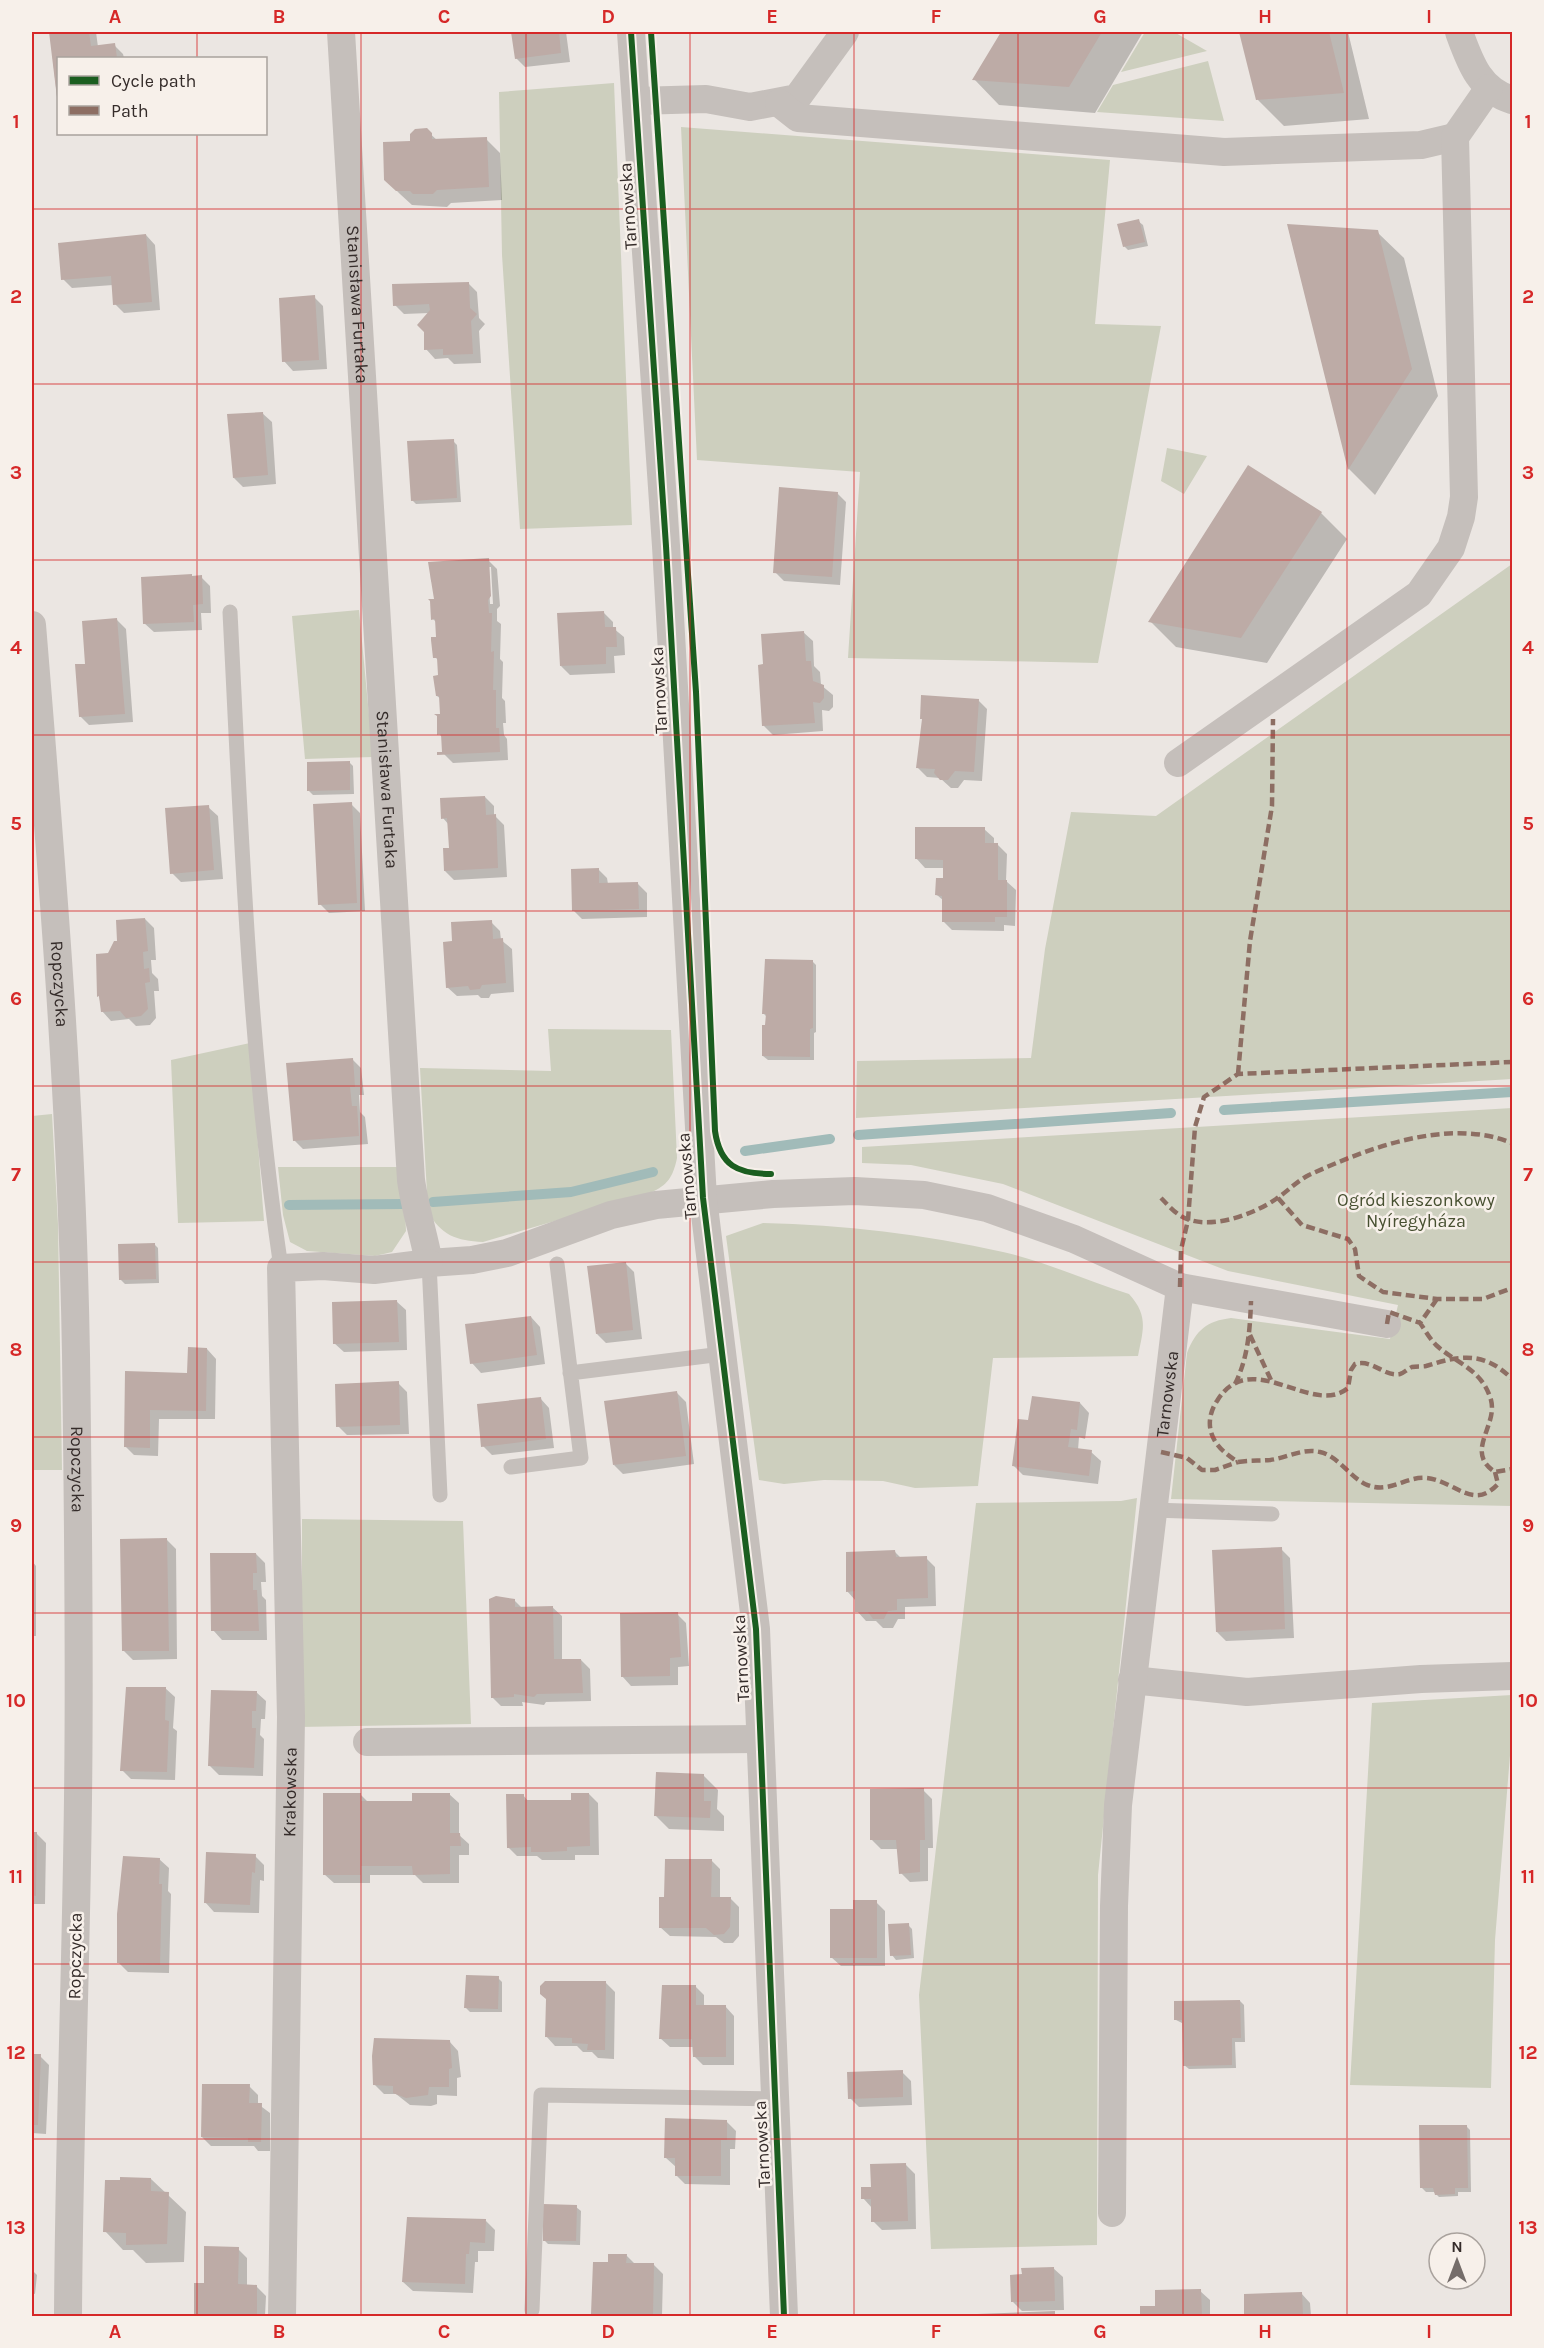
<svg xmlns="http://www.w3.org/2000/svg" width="1544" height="2348" font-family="Karla,sans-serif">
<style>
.green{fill:#cdcfbe}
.shadow{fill:#0003;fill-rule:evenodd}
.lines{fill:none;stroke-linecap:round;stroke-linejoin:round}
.stream{stroke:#a1bbb9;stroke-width:10}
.building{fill:#bdaba6}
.service{stroke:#c5bfbb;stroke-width:15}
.minor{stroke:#c5bfbb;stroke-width:28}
.quiet{stroke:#8d6e63;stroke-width:4.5;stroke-dasharray:9 4.5;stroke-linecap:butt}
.cycleway-casing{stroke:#f7f0ea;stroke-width:10}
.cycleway{stroke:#1b5e20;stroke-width:6}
.grid{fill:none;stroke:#d62828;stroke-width:1.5;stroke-opacity:0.55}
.labels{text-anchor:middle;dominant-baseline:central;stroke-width:5;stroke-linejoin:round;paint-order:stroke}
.street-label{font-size:18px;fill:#352c2a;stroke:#f7f0ea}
.park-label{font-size:18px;fill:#475031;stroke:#f7f0ea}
.neatline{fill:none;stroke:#d62828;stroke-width:2}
.grid-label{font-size:20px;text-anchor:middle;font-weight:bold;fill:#d62828}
</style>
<rect width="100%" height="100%" fill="#ebe6e2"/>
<!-- green -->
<path class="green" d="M1145 32H1174L1207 51 1121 72Z
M1208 61 1224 121 1097 112 1113 85Z
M614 83 632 525 520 529 502 255 499 92Z
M681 127 1110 160 1095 324 1161 326 1098 663 848 658 860 472 697 460Z
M1167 448 1207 456 1184 494 1161 481Z
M1512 564V1079L856 1118 857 1061 1031 1058 1045 949 1071 812 1156 816Z
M359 610 373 757 305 759 292 616Z
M548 1029 671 1030 677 1158C673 1177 668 1185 650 1193L483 1242C457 1241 440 1235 428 1211L420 1068 551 1071Z
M250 1043 264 1221 178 1223 171 1060Z
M1512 1108V1506L1171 1499 1187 1353C1196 1330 1207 1321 1231 1318L1390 1339 1398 1305 1228 1271 1003 1184 911 1165 862 1163V1147Z
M52 1114 58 1224 62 1470H32V1116Z
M278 1167H403L406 1231 392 1252 375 1256 307 1251 290 1242 283 1215Z
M763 1223C843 1225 924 1234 1003 1252 1046 1262 1088 1281 1129 1294 1149 1316 1143 1330 1138 1356L993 1358 978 1486 915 1488 883 1481 824 1480 784 1484 759 1480 726 1236Z
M1137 1498 1098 1875 1097 2245 931 2249 919 1995 976 1503 1121 1501Z
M302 1519 463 1521 471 1724 298 1727 302 1684Z
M1512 1695 1511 1743 1495 1940 1491 2088 1350 2085 1372 1703Z"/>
<!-- shadow -->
<path class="shadow" d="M50 32H96L98 47 114 45 123 54 124 58H58V106Z
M513 32H566L570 62 525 67 516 58Z
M1002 32H1143L1095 113 999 105 974 79Z
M1241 32H1348L1369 119 1284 126 1258 100Z
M426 130 438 141 486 139 500 153 502 200 451 203 447 207 412 205 400 194 386 180 412 142Z
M1138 221 1143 225 1148 246 1128 250 1124 246Z
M1288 226 1377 232 1404 258 1438 396 1375 495 1349 469Z
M146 235 155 245 160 310 124 313 115 304 113 285 72 288 63 279 60 244Z
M468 283 477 292 479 318 485 324 479 331 481 363 454 364 448 358 435 359 426 349 429 313 404 314 395 305Z
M314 297 323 306 327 369 293 371 284 361Z
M262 413 272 422 276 484 243 487 234 478Z
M453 441 457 445 461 502 416 504 412 500Z
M837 493 846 502 840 585 784 581 775 572Z
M1321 513 1347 539 1267 663 1176 647 1150 621Z
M488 560 497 569 500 606 497 609V621L501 624 500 659 503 662 502 698 505 701 506 723H503L504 735 507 739 508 760 453 763 444 754 443 738 439 734 441 699 437 696 440 676 439 661 435 657 438 639 437 623 433 619 435 585 431 581 430 563ZM488 567H491L493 604H490Z
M193 577H201L210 586 211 613H201L202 630 154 632 144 623Z
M604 613 613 622V628L624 637 625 655 614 656 615 673 570 675 561 666Z
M117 620 126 629 133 722 89 725 80 716 87 665Z
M803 632 813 641 814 666 820 672 821 685 833 695V707L829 711 822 710 823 731 773 735 764 726 765 665Z
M978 700 987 709 982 781 964 780 958 788H951L940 778 927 777 918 768 923 720 921 718Z
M349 762 353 766 354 794 313 795 309 791Z
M485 797 494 806V815L504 825 507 877 454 880 445 871 450 849 449 825 443 818Z
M351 804 360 813 365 911 329 913 320 904Z
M208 807 218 816 223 879 181 882 172 873Z
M984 829 994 838V844H997L1007 854 1006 881 1016 890 1015 926 1004 925V931L952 930 943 921 944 901 937 895 944 880V868H925L916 858Z
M598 869 607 878 608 884H638L647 893V917L582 919 573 910Z
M145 919 154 928 156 960H151L152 973 158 979 159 991H154L156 1018 150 1025 136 1026 129 1019 111 1021 102 1011 99 996 109 954Z
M491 922 500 931 501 940 512 949 514 992 491 994 489 998H481L478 995 457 996 447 987 453 943Z
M812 961 816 965V1032L814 1033V1060H768L763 1056 767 1017 764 1014Z
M352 1059 361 1068 364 1095H359L360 1112 365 1117 368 1144 303 1149 294 1140Z
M154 1244 158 1248 159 1283 125 1284 120 1279Z
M625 1263 634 1272 642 1339 606 1343 597 1334Z
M396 1301 406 1310 407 1350 344 1352 334 1343Z
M531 1317 540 1327 545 1364 481 1373 472 1363Z
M207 1349 216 1359 215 1419H159L158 1456 134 1455 125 1446 127 1373 189 1374Z
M398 1383 407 1392 409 1434 347 1435 338 1426Z
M677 1393 686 1402 694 1464 623 1474 614 1465Z
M540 1398 549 1408 554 1448 492 1455 483 1446Z
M1080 1403 1089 1413 1085 1439 1079 1437 1078 1450 1091 1452 1101 1461 1098 1484 1023 1475 1013 1465 1030 1422Z
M167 1540 176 1549 177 1659 133 1660 123 1650Z
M1281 1549 1290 1558 1294 1638 1226 1641 1217 1632Z
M895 1552 902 1559 926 1558 935 1567 936 1606 905 1607V1619H898L893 1628H883L876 1621H866L857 1611 856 1601 847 1591Z
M256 1554 265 1563 266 1582H261L262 1596 266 1600 267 1640H222L213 1630Z
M32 1561 36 1566V1636H32Z
M514 1600 522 1608 552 1607 562 1616V1660H581L590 1669 591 1701 546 1702 544 1705 522 1702 523 1706H501L492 1697Z
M677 1614 686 1623 689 1666 678 1667V1685L631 1686 622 1676Z
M165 1688 175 1697 173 1728 177 1731 175 1780 131 1779 122 1770Z
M256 1692 266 1701 265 1719H261L260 1735 264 1739 263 1776 219 1775 210 1766Z
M704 1776 718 1790 717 1809 724 1816V1831L669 1829 656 1816Z
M923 1790 932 1799 933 1848H928V1881L910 1882 901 1873 898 1849H881L872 1840Z
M360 1794 369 1803 414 1802 449 1794 459 1803V1835L469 1844V1855H459V1883H423L415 1875H370V1883H334L324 1874Z
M589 1794 598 1803 599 1855H575V1860H542L537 1856H517L508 1847 523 1795 529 1802 572 1801Z
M32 1834H37L46 1843 45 1904H32Z
M255 1856 264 1865V1881L260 1880 259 1913 214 1912 205 1902Z
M159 1859 169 1868 168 1891 171 1894 169 1973 128 1972 119 1963Z
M711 1860 720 1869V1899L730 1898 739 1907V1936L733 1943H724L716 1937 670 1936 660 1927 666 1899Z
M876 1902 885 1911V1966H841L831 1957 854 1911Z
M908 1925 912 1929 914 1958 896 1960 892 1955Z
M498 1978 502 1982V2012H470L466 2008Z
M606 1983 615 1992 614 2059 598 2058 592 2052H583L577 2046H555L546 2036Z
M695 1986 704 1995V2006H725L734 2016V2065H703L694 2056V2047H670L660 2038Z
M1240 2001 1244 2005 1245 2042H1235L1236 2068 1189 2069 1184 2065V2024L1176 2020Z
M449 2041 458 2051 461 2077 457 2078V2096L437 2095V2104L431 2106 410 2105 396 2094H384L375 2085Z
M32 2055 40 2056 49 2065 46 2134 32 2133Z
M902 2072 911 2081 912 2105 859 2107 850 2098Z
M249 2086 258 2095V2104L270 2113V2151H258L254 2146H211L202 2137Z
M726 2121 736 2131 735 2149H730V2185L685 2184 676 2175V2167L666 2158Z
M1466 2126 1470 2130 1471 2192H1458V2196L1439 2197 1434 2192H1426L1422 2188Z
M906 2165 915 2174 916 2229 882 2230 873 2221 872 2208 863 2198 872 2188Z
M151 2179 186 2212 184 2262 146 2263 133 2250H123L105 2231 121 2181Z
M576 2207 581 2211 580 2245 548 2244 544 2240Z
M486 2221 495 2230 494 2251H478V2262H475L473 2293 413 2291 403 2282Z
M238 2249 247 2258V2286H256L266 2296 265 2316H195L196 2285H205Z
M626 2255 635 2264 654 2265 663 2274 662 2316H596L593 2313 610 2263Z
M1053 2268 1063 2277 1064 2310 1022 2311 1013 2302Z
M32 2270 37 2275 35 2294 32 2293Z
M1200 2291 1210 2300V2316H1142L1141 2308H1157Z
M1301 2293 1310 2303 1311 2316H1246L1245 2295Z
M1054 2313 1058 2316H978Z"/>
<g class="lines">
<!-- stream -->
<path class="stream" d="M1224 1110 1512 1092
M858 1135 1171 1113
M745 1151 830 1139
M433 1202 571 1192 653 1172
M289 1205 402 1204"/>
</g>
<!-- building -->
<path class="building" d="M49 32H89L91 46 115 43 117 58H58V106Z
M511 32H559L561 53 515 59Z
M1001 32H1102L1069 87 972 80Z
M1239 32H1329L1344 93 1256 100Z
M427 128 432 133V139L487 137 489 187 437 190 433 194H413L410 191H396L384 180 383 142 410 141V134L415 129Z
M1139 219 1145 242 1123 247 1117 224Z
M1287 224 1378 230 1412 369 1348 470Z
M146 234 152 302 113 305 111 276 61 280 58 243Z
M469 282 470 308 477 314 471 321 473 354 443 355V349L424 350V332L417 325 430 310 429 304 393 306 392 284Z
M315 295 319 360 282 362 279 298Z
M263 412 268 475 233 478 227 414Z
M454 439 457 498 411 501 407 441Z
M1248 465 1322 512 1241 638 1148 622Z
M779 487 838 492 832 577 773 573Z
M489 558 491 596 488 600 489 613H492L491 652 494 651 493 690H496V728H499L500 752 437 755V752H442L441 734 437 735V716L434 714H440L439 696H436L433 676 438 675 437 658H433L431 640V637H436L435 619 431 620 430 601 428 599H434L428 562Z
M192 574V576L202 575 203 604 193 605 194 622 143 624 141 577Z
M604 611 605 627H616L617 647H606V664L560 666 557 613Z
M117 618 125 714 79 717 75 664H85L82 621Z
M804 631 806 661H811L813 681 824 685V698L820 703 813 702 815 723 762 726 758 665 763 664 761 634Z
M921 695 979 699 974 772 955 771 948 780H940L934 773 935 769 916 768 922 719H920Z
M350 761V790L307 791V762Z
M485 796 486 815 496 814 498 868 444 871 443 848H449L447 818 441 819 440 798Z
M352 802 357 903 318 905 313 804Z
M209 805 214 870 170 874 165 808Z
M915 827H985V843H998V880H1007V917H995V922H942V896L935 895 936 878H943V860L915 859Z
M599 868V883L638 882 639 909 572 911 571 869Z
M145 918 148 951 143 952 144 969 149 968 150 982 145 983 148 1009 141 1016 126 1018 120 1011 101 1012 99 996 97 997 96 954 108 953 114 941H117L116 920Z
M492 920 493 939 503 938 506 983 482 985 480 989 470 990 468 986 446 988 443 942 452 941 451 922Z
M765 959 813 960V1028L810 1029V1057L762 1056V1025H765L766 1014H762Z
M353 1058 355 1087H350L352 1106H357L359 1136 293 1141 286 1063Z
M155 1243 156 1279 119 1280 118 1244Z
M626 1262 633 1330 596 1334 587 1266Z
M397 1300 399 1342 333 1344 332 1302Z
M531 1316 537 1355 470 1364 465 1324Z
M188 1347 207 1348 206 1411 150 1410V1448L124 1447 125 1371 187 1373Z
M399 1381 400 1425 336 1427 335 1384Z
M677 1391 686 1456 613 1465 604 1401Z
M1032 1396 1080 1402 1077 1430 1071 1429 1068 1447 1092 1450 1089 1476 1012 1466 1018 1419 1028 1420Z
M541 1397 546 1439 481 1447 477 1404Z
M167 1538 169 1651H122L120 1539Z
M1282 1547 1285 1629 1216 1632 1212 1550Z
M895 1550 896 1557 927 1556 928 1598 897 1599V1610L888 1611 884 1619H873L868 1612H855V1591L846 1592V1552Z
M210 1553H256L257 1573H253V1590H257L259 1631H211Z
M496 1596 515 1599V1607L553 1606 554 1659H581L583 1693 537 1694 534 1697 514 1694V1697L491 1698 489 1599Z
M678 1612 681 1657 670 1658V1676L621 1677 620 1613Z
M126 1687H166L165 1720 169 1721 167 1772 120 1771Z
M211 1690 257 1691 256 1711H252V1728H256L254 1768 208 1766Z
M656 1772 704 1774V1801H711L710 1818 654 1816Z
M924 1788 925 1840H920V1872L899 1874 896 1840H870V1789Z
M323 1793H361V1801H412V1793H450V1833H460L461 1846H450V1874L413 1875 412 1866H361V1875H323Z
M571 1793H589L590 1846 567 1847V1851L547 1852H531V1847L507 1848 506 1794H524V1800H571Z
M32 1832H37L36 1896 32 1895Z
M206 1852 256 1854 255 1873 252 1872 250 1905 204 1903Z
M123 1856 160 1858 159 1884H162L160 1965 117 1963V1914Z
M665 1859H712L711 1897H731L730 1927 724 1934 714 1935 706 1928H659V1897H664Z
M853 1900H877V1958H830V1909H853Z
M909 1923 911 1955 890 1956 888 1924Z
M466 1975 499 1976 498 2009 464 2008Z
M545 1981H606L605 2050H587L588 2044 572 2043V2038L545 2037 546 1999 540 1994V1986Z
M662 1985H696V2005H726V2057H693L692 2039H659Z
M1240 2000 1241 2038H1232V2065L1183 2066 1182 2020H1174V2001Z
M374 2038 450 2040 452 2068 449 2069V2087H429L428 2095 406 2098 393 2093V2086L373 2085 372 2056Z
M32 2054H41L38 2125H32Z
M903 2070V2097L848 2099 847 2072Z
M202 2084H250L249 2103H262L261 2142H248V2138L201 2137Z
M665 2118 727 2120V2140H721V2176H675V2158H664Z
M1419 2125H1467L1468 2188H1455V2194L1435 2195 1433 2188H1420Z
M906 2163 908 2221 871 2222V2199H861V2187H871L870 2164Z
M120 2177 151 2178V2191L169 2192 167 2244 126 2245V2233L103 2232 105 2180H120Z
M543 2204 577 2205 576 2241H543Z
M407 2217 486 2219 485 2243 470 2242 469 2254H466L465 2284 402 2282Z
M204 2246 239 2247 238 2284 257 2285V2316H194V2283H204Z
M608 2254H627L626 2263H654L653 2315 612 2316V2314H591L593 2262H608Z
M1054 2267 1055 2301 1011 2302 1010 2275 1022 2274 1021 2268Z
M1201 2289 1202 2316H1140V2306H1155V2290Z
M1302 2292 1303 2316H1244V2294Z
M1055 2311V2316H977V2314Z"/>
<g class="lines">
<!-- service -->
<path class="service" d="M230 612C241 831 249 1051 281 1268
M429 1263 440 1495
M570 1373 722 1354
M511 1467 581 1458 557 1264
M1153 1510 1272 1514
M532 2310 541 2095 775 2099"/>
<!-- minor -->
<g class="minor">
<path id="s1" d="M341 32 411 1180C415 1209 424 1235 429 1263L472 1260 507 1253 611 1215 656 1205 773 1194 855 1191 924 1195 987 1208 1074 1239 1180 1287 1387 1324"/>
<path d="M631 32 666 546 703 1198 756 1629 784 2316"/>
<path d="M1459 32C1470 62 1479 90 1512 100"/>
<path d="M636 101 706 99 750 107 797 98 845 32"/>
<path d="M779 103 798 118 1224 152 1421 145 1455 137"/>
<path id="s2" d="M32 625C52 868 72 1111 76 1355 78 1502 80 1650 78 1798 76 1971 69 2143 68 2316"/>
<path d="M1178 763 1419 594 1451 548 1461 517 1464 497 1455 137 1489 88"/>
<path d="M1132 1680 1247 1692 1421 1679 1512 1676"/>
<path d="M367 1742 760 1739"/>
<path id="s3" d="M1112 2213 1114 1906 1118 1805 1180 1287"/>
<path id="s4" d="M282 2316 291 1717 281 1268 323 1266 374 1270 429 1263"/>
</g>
<!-- quiet -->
<path class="quiet" d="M1238 1074 1250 941 1272 806 1273 719
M1161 1198C1169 1206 1178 1217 1190 1220 1216 1228 1254 1214 1276 1199 1288 1191 1297 1181 1309 1175 1368 1148 1449 1117 1512 1143
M1278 1198 1302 1225 1348 1239 1355 1249 1359 1276 1383 1292 1437 1299H1483L1512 1288
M1180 1287 1181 1250 1188 1220 1195 1127 1204 1097 1238 1074 1512 1062
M1437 1299 1420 1323C1425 1330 1430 1339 1436 1345 1457 1364 1482 1369 1491 1400 1498 1426 1464 1452 1495 1472L1512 1469
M1387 1324 1389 1312 1420 1323
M1250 1335 1271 1380
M1235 1384C1248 1358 1250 1330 1251 1301
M1161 1452 1187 1458 1202 1470H1215L1238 1462
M1495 1472 1498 1484C1473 1511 1455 1481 1427 1478 1404 1476 1389 1495 1365 1484 1349 1476 1338 1456 1320 1452 1302 1448 1287 1458 1270 1460 1259 1461 1249 1460 1238 1462 1226 1454 1215 1446 1211 1432 1208 1421 1211 1410 1217 1401 1251 1345 1312 1418 1348 1388L1351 1370 1355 1364C1373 1359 1384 1377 1400 1374 1404 1373 1407 1369 1412 1367 1416 1366 1422 1367 1426 1366 1461 1355 1484 1351 1512 1379"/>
<!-- cycleway casing -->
<g class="cycleway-casing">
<path id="cycleway" d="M631 32 666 546 703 1198 756 1629 784 2316
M651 32 696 692 715 1131C720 1166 738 1174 771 1174"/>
</g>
<!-- cycleway -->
<use href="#cycleway" class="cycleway"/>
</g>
<!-- grid -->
<path class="grid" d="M197 32V58M361 32V2316M526 32V2316M690 32V2316M854 32V2316M1018 32V2316M1183 32V2316M1347 32V2316M197 134V2316M32 209H1512M32 384H1512M32 560H1512M32 735H1512M32 911H1512M32 1086H1512M32 1262H1512M32 1437H1512M32 1613H1512M32 1788H1512M32 1964H1512M32 2139H1512"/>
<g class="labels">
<!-- street labels -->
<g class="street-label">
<text transform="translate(628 206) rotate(-94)">Tarnowska</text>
<text stroke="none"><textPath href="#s1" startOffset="273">Stanisława Furtaka</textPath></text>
<text transform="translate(659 690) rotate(-93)">Tarnowska</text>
<text stroke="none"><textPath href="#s1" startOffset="759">Stanisława Furtaka</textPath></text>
<text stroke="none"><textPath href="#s2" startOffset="360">Ropczycka</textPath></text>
<text transform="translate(687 1176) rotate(-95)">Tarnowska</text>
<text stroke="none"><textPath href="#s3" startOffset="822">Tarnowska</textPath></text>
<text stroke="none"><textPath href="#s2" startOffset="846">Ropczycka</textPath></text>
<text transform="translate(741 1658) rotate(-93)">Tarnowska</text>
<text stroke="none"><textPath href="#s4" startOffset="524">Krakowska</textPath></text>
<text transform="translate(75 1956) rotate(-89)">Ropczycka</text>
<text transform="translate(762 2144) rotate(-93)">Tarnowska</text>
</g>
<!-- park labels -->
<g class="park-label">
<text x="1416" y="1200">Ogród kieszonkowy<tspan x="1416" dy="21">Nyíregyháza</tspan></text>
</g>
</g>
<!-- border -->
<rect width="1544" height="2348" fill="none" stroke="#f7f0ea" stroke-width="66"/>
<!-- legend -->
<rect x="57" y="57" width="210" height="78" fill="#f7f0ea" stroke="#a9a29d" stroke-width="1.5"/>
<rect x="69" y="76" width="30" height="9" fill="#1b5e20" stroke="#a9a29d" stroke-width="1.5"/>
<text x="111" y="87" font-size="18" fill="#352c2a">Cycle path</text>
<rect x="69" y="106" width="30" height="9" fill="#8d6e63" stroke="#a9a29d" stroke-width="1.5"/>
<text x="111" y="117" font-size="18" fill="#352c2a">Path</text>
<!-- north arrow -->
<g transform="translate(1457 2261)"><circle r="28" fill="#f7f0ea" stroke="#a9a29d" stroke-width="1.5"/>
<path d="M0-4.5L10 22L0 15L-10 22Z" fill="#756d6a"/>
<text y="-9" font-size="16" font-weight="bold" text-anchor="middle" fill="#352c2a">N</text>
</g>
<rect x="33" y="33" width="1478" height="2282" class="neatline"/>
<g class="grid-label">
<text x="115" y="23">A</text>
<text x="279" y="23">B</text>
<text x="444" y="23">C</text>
<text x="608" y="23">D</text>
<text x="772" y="23">E</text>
<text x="936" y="23">F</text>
<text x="1100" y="23">G</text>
<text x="1265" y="23">H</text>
<text x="1429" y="23">I</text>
<text x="16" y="128">1</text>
<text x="1528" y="128">1</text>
<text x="16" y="303">2</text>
<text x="1528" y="303">2</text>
<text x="16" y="479">3</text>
<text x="1528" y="479">3</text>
<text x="16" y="654">4</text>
<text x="1528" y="654">4</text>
<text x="16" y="830">5</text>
<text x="1528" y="830">5</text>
<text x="16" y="1005">6</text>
<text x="1528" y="1005">6</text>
<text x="16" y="1181">7</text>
<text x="1528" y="1181">7</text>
<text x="16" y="1356">8</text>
<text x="1528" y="1356">8</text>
<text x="16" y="1532">9</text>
<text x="1528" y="1532">9</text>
<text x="16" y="1707">10</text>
<text x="1528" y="1707">10</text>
<text x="16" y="1883">11</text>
<text x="1528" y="1883">11</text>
<text x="16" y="2059">12</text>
<text x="1528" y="2059">12</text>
<text x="16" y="2234">13</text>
<text x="1528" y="2234">13</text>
<text x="115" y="2338">A</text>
<text x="279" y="2338">B</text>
<text x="444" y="2338">C</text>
<text x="608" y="2338">D</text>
<text x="772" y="2338">E</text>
<text x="936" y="2338">F</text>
<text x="1100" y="2338">G</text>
<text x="1265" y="2338">H</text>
<text x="1429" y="2338">I</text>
</g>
</svg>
